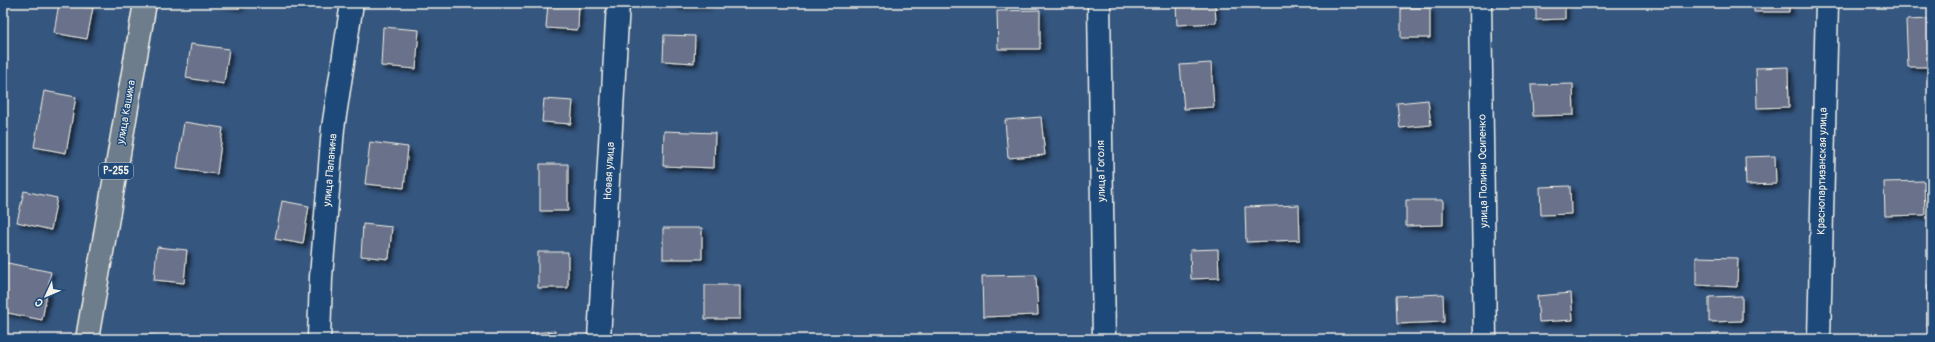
<svg xmlns="http://www.w3.org/2000/svg" width="1935" height="342" font-family="Pangolin,sans-serif">
<style>
.building{fill:#69728a;stroke:#f4f1e8;filter:url(#shadow)}
.lines{fill:none;stroke-linecap:round;stroke-linejoin:round}
.minor-casing{stroke:#f4f1e8;stroke-width:25}
.trunk-casing{stroke:#f4f1e8;stroke-width:25}
.minor{stroke:#1f4a7a;stroke-width:22}
.trunk{stroke:#6d7d8c;stroke-width:22}
.labels{text-anchor:middle;dominant-baseline:central;stroke-width:3;stroke-linejoin:round;paint-order:stroke}
.shield{fill:#1f4a7a;stroke:#b4bfc7;stroke-width:1}
.shield-label{font-size:10px;font-weight:bold;fill:#f4f1e8}
.street-label{font-size:11px;fill:#f4f1e8;stroke:#1f4a7a}
</style>
<defs>
<filter id="shadow"><feDropShadow dx="3.5" dy="3.5" stdDeviation="2" flood-color="#0009"/></filter>
</defs>
<rect width="100%" height="100%" fill="#35567f"/>
<filter id="ink" filterUnits="userSpaceOnUse"><feTurbulence type="fractalNoise" baseFrequency=".025" numOctaves="2"/><feDisplacementMap in="SourceGraphic" scale="8" xChannelSelector="R" yChannelSelector="G"/><feConvolveMatrix kernelMatrix="1 2 1 2 8 2 1 2 1" color-interpolation-filters="sRGB"/></filter>
<g filter="url(#ink)">
<!-- building -->
<path class="building" d="M59 3 93 8 87 39 54 33Z
M217 3H241L240 7Z
M548 3H579L578 30 546 28Z
M675 3H708V5L675 6Z
M1176 3H1215L1216 23 1177 25Z
M1536 3H1565V19L1536 20Z
M1754 3H1789V12H1754Z
M1401 8H1430V38H1401Z
M1040 10V49H998L997 11Z
M1932 19V67H1908L1906 20Z
M383 27 419 30 416 69 381 66Z
M664 35 695 36 694 63 663 61Z
M191 44 229 49 224 84 186 78Z
M1211 63 1214 107 1184 109 1180 65Z
M1788 67 1789 107 1757 108 1756 68Z
M1573 84 1574 115 1533 116 1531 85Z
M44 91 76 97 66 153 34 147Z
M544 99 573 101 571 124 542 122Z
M1428 100 1431 125 1400 128 1397 103Z
M1041 117 1045 155 1008 158 1005 120Z
M184 122 223 128 217 174 177 169Z
M664 131 715 133 714 168 663 166Z
M370 142 408 147 404 188 365 184Z
M1775 156 1776 184 1746 185 1745 157Z
M540 164H568V211H540Z
M1924 181 1925 215 1885 216 1884 182Z
M1570 186 1571 214 1541 215 1540 187Z
M24 191 57 198 51 230 17 222Z
M1406 200H1443V225L1406 226Z
M282 201 309 206 303 244 275 239Z
M1299 205 1300 240 1246 242 1245 207Z
M363 224 392 227 389 259 361 256Z
M663 228H702V259H663Z
M157 247 187 250 184 283 154 280Z
M1218 249 1219 278 1191 279 1190 250Z
M538 252H568V288H538Z
M1696 257 1738 258 1737 287 1696 285Z
M3 262 51 272 42 320 3 312Z
M1036 275 1038 315 983 317 982 276Z
M705 285H740V319H705Z
M1928 285H1932V327H1927Z
M1571 293 1573 320 1539 322 1537 296Z
M1443 294 1444 322 1397 324 1396 296Z
M1742 296V321L1709 322V297Z
M555 331 556 339H532V333Z
M149 335 187 337V339H149Z"/>
<g class="lines">
<!-- minor casing -->
<g class="minor-casing">
<path id="minor" d="M1099 3 1104 339
M1480 3 1485 339
M319 339 321 277 333 128 352 3
M599 339 618 3
M1819 339 1827 3"/>
</g>
<!-- trunk casing -->
<g class="trunk-casing">
<path id="trunk" d="M87 339 145 3"/>
</g>
<!-- minor -->
<use href="#minor" class="minor"/>
<!-- trunk -->
<use href="#trunk" class="trunk"/>
</g>
</g>
<g class="labels">
<!-- shield labels -->
<rect class="shield" x="99" y="163" width="34" height="16" rx="3"/>
<g class="shield-label">
<text x="116" y="171">Р-255</text>
</g>
<!-- street labels -->
<g class="street-label">
<text transform="translate(126 112) rotate(-80)">улица Кашика</text>
<text transform="translate(330 170) rotate(-85)">улица Папанина</text>
<text transform="translate(609 171) rotate(-87)">Новая улица</text>
<text transform="translate(1101 171) rotate(-91)">улица Гоголя</text>
<text transform="translate(1483 171) rotate(-91)">улица Полины Осипенко</text>
<text transform="translate(1822 171) rotate(-89)">Краснопартизанская улица</text>
</g>
</g>
<!-- margin -->
<rect width="1935" height="342" fill="none" stroke="#1f4a7a" stroke-width="16"/>
<rect x="8" y="8" width="1919" height="326" fill="none" stroke="#f4f1e8" stroke-width="1.5" filter="url(#ink)"/>
<!-- north arrow -->
<g transform="translate(46 296) rotate(226)" stroke="#1f4a7a" stroke-width="3" paint-order="stroke">
<path d="M0-3L7 15L0 10L-7 15Z" fill="#f4f1e8"/>
<text y="-6" font-size="11" font-weight="bold" text-anchor="middle" fill="#f4f1e8">С</text>
</g>
</svg>
